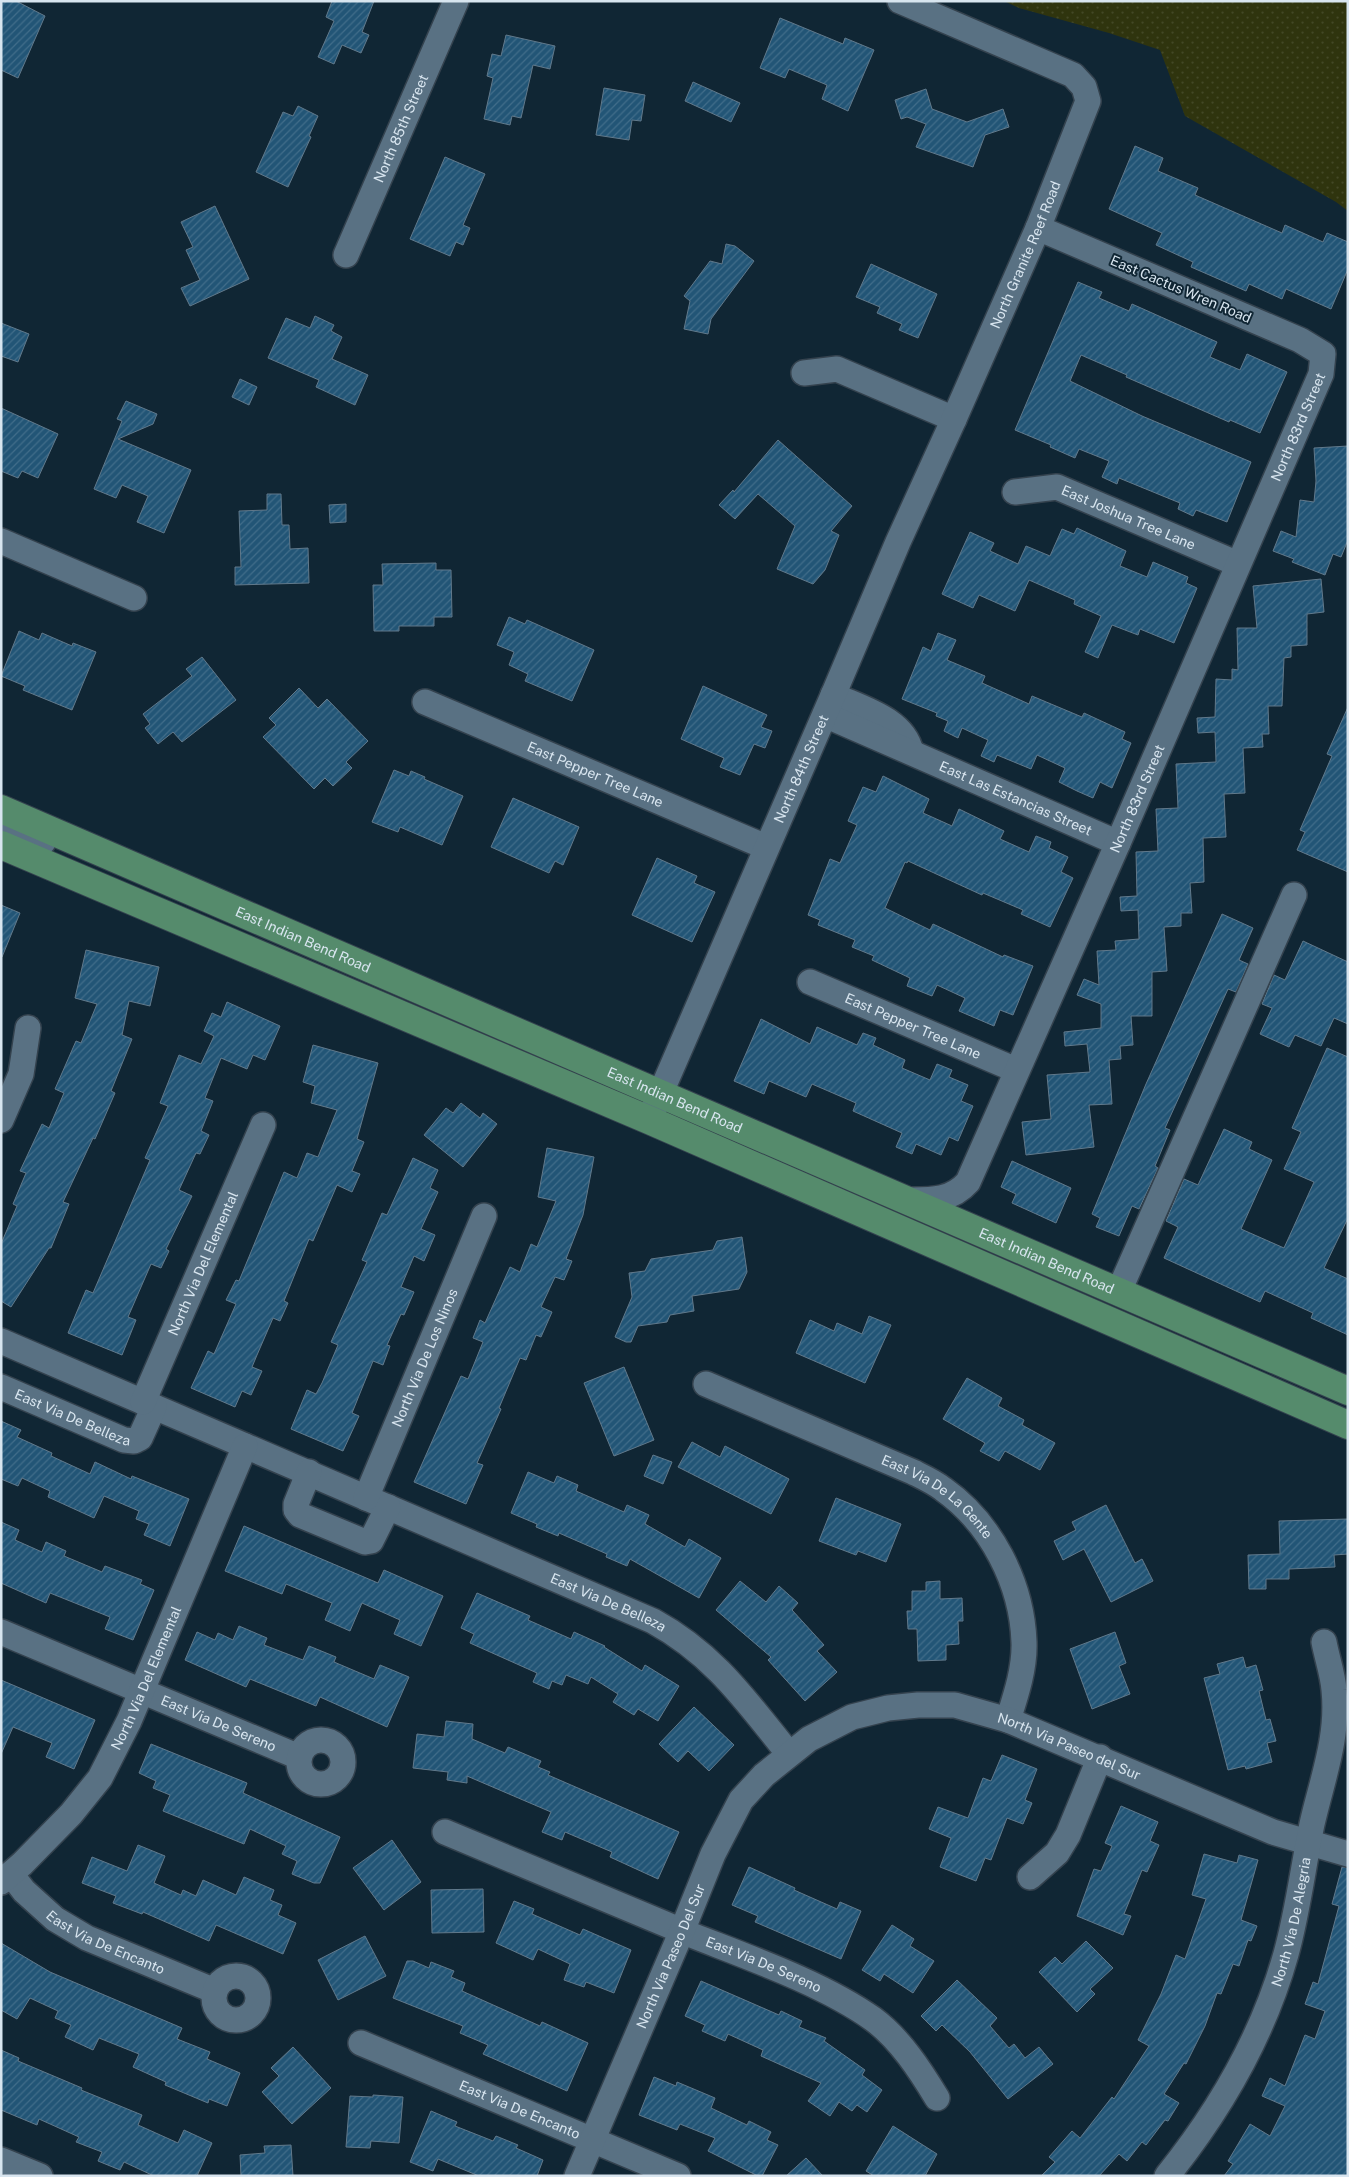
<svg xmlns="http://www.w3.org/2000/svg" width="1349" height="2177" font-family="'Public Sans',sans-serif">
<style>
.grass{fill:url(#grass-dots)}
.building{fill:url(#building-hatch);stroke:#61798b}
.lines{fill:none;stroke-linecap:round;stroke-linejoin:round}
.minor-casing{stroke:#34424e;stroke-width:28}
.major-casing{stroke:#34424e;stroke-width:30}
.minor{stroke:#597183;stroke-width:25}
.major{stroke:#558b6c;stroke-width:28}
.labels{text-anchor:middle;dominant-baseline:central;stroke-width:4;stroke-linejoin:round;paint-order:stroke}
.street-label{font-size:14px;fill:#d8e5ef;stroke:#102634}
</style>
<defs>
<pattern id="grass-dots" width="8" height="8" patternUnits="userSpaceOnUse" patternTransform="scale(1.25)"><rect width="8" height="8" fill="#2f340e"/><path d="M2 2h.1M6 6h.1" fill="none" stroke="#434826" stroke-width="1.8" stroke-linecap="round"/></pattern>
<pattern id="building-hatch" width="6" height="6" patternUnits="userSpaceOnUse" patternTransform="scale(1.25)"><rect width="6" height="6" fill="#225576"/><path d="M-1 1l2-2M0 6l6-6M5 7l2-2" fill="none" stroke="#416d8a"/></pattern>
</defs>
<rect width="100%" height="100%" fill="#102634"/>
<!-- grass -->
<path class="grass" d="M1004 1H1348V211L1336 202 1185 116 1160 50 1109 33 1019 8Z"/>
<!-- building -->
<path class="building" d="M1 1H16L45 16 18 78 1 70Z
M332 1H374L362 32 369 35 361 53 342 45 334 64 318 57 334 21 326 17Z
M780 18 843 44 845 38 874 50 848 111 822 99 827 85 789 69 785 78 760 68Z
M506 35 555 46 550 69 533 65 521 118 512 116 510 125 484 119 493 78 487 76 492 54 501 56Z
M693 82 740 103 731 122 685 101Z
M604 88 645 95 641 121 632 120 629 140 596 135Z
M926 89 932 109 967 122 1003 109 1009 127 985 135 973 167 916 147 926 124 907 117 901 119 895 100Z
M298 106 318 116 309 136 311 137 288 187 256 172 283 112 293 116Z
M1135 146 1163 158 1158 171 1198 188 1195 195 1282 233 1285 225 1323 242 1327 233 1348 242V269L1331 309 1286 289 1282 299 1249 284 1246 291 1191 267 1193 262 1156 245 1162 233 1109 209Z
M445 157 485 174 463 225 470 228 463 245 456 242 450 256 410 239Z
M215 206 249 279 190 306 181 288 200 280 186 250 193 247 181 222Z
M726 244 735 246 754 261 711 319 708 334 684 329 690 301 684 296 710 261 722 264Z
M871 264 937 294 918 338 899 330 902 324 877 313 880 307 856 297Z
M1078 282 1102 292 1099 298 1129 311 1132 304 1217 342 1210 357 1240 370 1247 354 1287 372 1260 433 1230 420 1229 422 1126 377 1127 375 1081 355 1070 381 1142 416 1251 462 1227 522 1196 510 1193 516 1178 509 1180 503 1119 478 1117 484 1102 477 1109 461 1079 449 1075 458 1050 447 1051 445 1015 430Z
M315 316 334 325 331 331 342 337 332 359 368 375 355 405 316 387 319 380 268 358 286 318 310 328Z
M1 323 29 334 18 362 1 356Z
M240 379 257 387 249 405 232 397Z
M126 401 157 414 153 424 118 439 191 470 164 533 137 522 148 496 122 485 116 498 94 489 122 421 117 419Z
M1 408 58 434 38 478 22 471 18 478 1 471Z
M778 440 852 506 831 531 839 535 825 570 813 584 777 569 795 526 758 494 735 519 719 505 733 490 734 492Z
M1348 446V540L1341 557 1333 554 1325 575 1292 562 1294 559 1273 551 1281 531 1296 537 1300 500 1314 502 1316 481 1314 448Z
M267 494H281L282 525H289L290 549 308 548 309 583 235 585V567H241L239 511 267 510Z
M346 504V522L330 523 329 505Z
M1077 528 1126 551 1120 566 1147 577 1153 562 1188 577 1186 583 1197 588 1174 643 1140 629 1138 635 1112 625 1098 658 1085 652 1101 616 1074 604 1075 600 1029 580 1015 611 979 595 973 608 942 594 970 532 994 543 990 551 1018 564 1026 546 1050 556 1062 529 1074 534Z
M436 563V570H451L452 617H434V626H399V631H374L373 585H383L382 564Z
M1321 579 1324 612 1307 614V645L1291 646V657L1284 658 1282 706H1268L1269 734H1262L1263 747 1243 748 1245 793 1224 794 1226 837 1203 838 1204 882 1190 883 1192 913H1181V926L1164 927 1167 971 1152 972V1016H1131L1133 1045 1120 1046 1121 1059 1109 1060 1112 1104 1089 1105 1094 1147 1026 1155 1022 1122 1051 1119 1047 1075 1090 1072 1087 1044 1065 1046 1064 1032 1101 1028V1004L1077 995 1084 979 1099 985 1097 951 1116 950 1115 941 1139 939 1138 910 1121 911 1120 897 1137 896 1136 852 1158 851 1156 809 1178 808 1176 764 1216 762 1215 732 1198 733 1197 718 1215 717 1216 679 1232 680V669L1238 670 1237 628H1257L1253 586Z
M509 617 525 624 527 620 594 650 572 701 525 681 528 674 509 665 514 652 497 645Z
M19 631 39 640 42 633 72 646 73 643 96 652 72 710 23 690 25 686 1 676Z
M938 633 956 640 947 660 985 676 982 683 1029 704 1032 696 1082 717 1084 713 1125 732 1122 739 1131 743 1112 788 1100 782 1093 798 1077 791 1059 782 1065 768 1037 755 1031 769 997 755 994 762 981 756 988 740 962 728 958 738 944 731 948 721 936 716 937 713 902 699 923 647 931 651Z
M202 657 236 700 182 742 173 732 158 744 145 728 150 724 143 714 192 676 186 669Z
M703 686 767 715 761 727 772 731 765 748 754 744 740 775 720 767 724 758 681 739Z
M299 688 318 708 327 699 368 741 346 762 352 768 333 786 325 778 314 789 263 737 276 725 269 718Z
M1348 707V872L1297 850 1305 832 1300 830 1332 756 1327 754Z
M394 770 409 776 411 771 425 777 424 779 463 796 442 845 400 827 398 832 372 822Z
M883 776 929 799 923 813 952 826 959 809 1004 831 1000 839 1029 852 1036 836 1051 842 1049 848 1068 857 1061 872 1073 878 1050 927 1021 914 1023 910 983 893 982 895 908 861 907 863 905 862 885 908 930 930 933 924 1003 957 1004 955 1033 966 1013 1015 1000 1010 994 1026 959 1011 965 998 937 985 932 996 907 986 910 978 872 960 874 956 852 947 855 940 818 925 820 920 808 915 830 859 840 863 857 825 848 821 863 787 876 792Z
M513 798 579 827 563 865 555 861 549 873 491 847Z
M657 858 697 876 694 883 715 892 692 942 632 915Z
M1 905 20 913 2 957H1Z
M1222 914 1253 928 1239 960 1248 964 1236 992 1228 989 1165 1128 1170 1130 1155 1166 1158 1168 1139 1209 1132 1206 1119 1236 1096 1227 1100 1218 1092 1214 1146 1084Z
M1303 941 1348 962V1024L1334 1018 1321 1046 1295 1035 1289 1047 1260 1034 1272 1008 1262 1004 1274 975 1285 980Z
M86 950 159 967 150 1006 129 1001 122 1035 132 1039 111 1091 115 1093 95 1139 93 1138 63 1202 69 1204 51 1248H49L11 1307 1 1301V1244L17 1206 13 1204 26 1173 20 1171 42 1124 49 1128 64 1093 55 1089 76 1041 81 1043 97 1004 75 998Z
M227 1002 280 1026 265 1060 253 1055 247 1069 221 1058 205 1098 213 1101 201 1131 209 1135 200 1154 196 1153 179 1190 192 1196 166 1249 169 1251 161 1268 151 1264 128 1317 136 1320 122 1355 68 1333 86 1290 93 1293 150 1160 145 1158 168 1106 160 1103 179 1055 201 1064 214 1036 204 1031 212 1013 221 1017Z
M761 1019 810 1044 817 1027 857 1045 863 1033 876 1038 873 1045 905 1060 902 1068 930 1080 937 1064 952 1070 949 1077 968 1085 961 1101 973 1106 958 1141 949 1137 941 1155 916 1144 912 1154 896 1147 902 1133 853 1111 856 1103 812 1084 806 1097 769 1081 764 1094 734 1081Z
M313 1045 378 1063 357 1139 364 1142 352 1171 360 1174 352 1192 337 1185 313 1241 309 1239 284 1301 288 1303 280 1321 273 1318 257 1355 252 1367 262 1371 251 1395 242 1391 235 1407 191 1388 208 1351 214 1354 236 1304 226 1300 236 1280 239 1281 284 1172 297 1178 307 1153 318 1157 337 1110 311 1103 315 1086 303 1082Z
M1327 1048 1348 1057V1218L1324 1268 1348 1279V1335L1311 1318 1313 1313 1265 1291 1260 1302 1164 1258 1178 1227 1166 1221 1184 1179 1198 1185 1224 1129 1252 1142 1249 1149 1272 1160 1241 1229 1284 1248 1314 1182 1284 1169 1301 1132 1292 1128Z
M461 1103 480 1118 483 1113 497 1124 463 1167 424 1135 446 1108 453 1113Z
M547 1148 594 1157 583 1215 566 1259 572 1261 564 1280 555 1277 541 1307 552 1312 541 1337 536 1335 526 1360 520 1358 499 1408 501 1409 477 1463 483 1465 466 1504 414 1482 461 1376 468 1379 483 1342 473 1338 480 1320 485 1323 510 1267 520 1272 531 1244 537 1247 556 1201 538 1197Z
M413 1158 438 1170 430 1188 438 1192 421 1229 435 1235 424 1261 414 1256 401 1287 414 1292 404 1315 401 1314 387 1345 390 1346 383 1365 373 1361 352 1413 359 1416 343 1451 291 1429 307 1390 316 1394 322 1383 338 1345 331 1342 367 1262 362 1260 382 1213 387 1215Z
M1012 1161 1071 1188 1056 1223 1012 1203 1016 1194 1001 1187Z
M742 1237 747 1272 739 1289 692 1296 694 1311 670 1315 667 1322 638 1326 631 1342H626L615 1337 632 1297 629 1273 645 1271 651 1259 713 1250 717 1241Z
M869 1316 891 1325 865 1383 796 1353 810 1320 834 1331 837 1323 862 1334Z
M624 1367 654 1440 614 1456 584 1383Z
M967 1378 1002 1398 998 1406 1024 1420 1022 1425 1055 1443 1040 1470 1005 1451 999 1461 980 1451 985 1443 943 1419Z
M1 1421 21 1430 17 1437 52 1453 51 1456 90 1474 95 1462 131 1479 132 1476 189 1499 170 1546 144 1535 149 1524 136 1519 139 1511 104 1496 94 1518 48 1497 50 1491 22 1478 18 1486 1 1479Z
M692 1442 720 1457 725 1446 789 1479 771 1514 678 1467Z
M653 1455 672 1462 663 1484 644 1476Z
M528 1472 554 1483 557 1476 578 1485 576 1491 624 1512 627 1505 649 1515 645 1524 685 1547 689 1539 721 1558 699 1598 630 1559 627 1566 606 1557 607 1554 559 1533 558 1536 536 1527 537 1524 511 1513Z
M836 1498 901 1524 886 1562 858 1551 856 1555 819 1541Z
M1106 1505 1135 1563 1142 1559 1153 1581 1111 1602 1084 1549 1063 1560 1054 1541 1076 1530 1072 1522Z
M1348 1519V1554L1334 1555 1335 1567 1289 1569V1579H1266V1589H1249L1248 1555 1280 1554 1279 1521Z
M1 1522 19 1530 15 1540 42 1552 46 1542 66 1551 64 1556 102 1572 105 1566 142 1580 140 1584 154 1590 133 1640 105 1629 110 1617 50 1593 46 1603 1 1583Z
M244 1526 378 1583 384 1570 443 1596 421 1646 394 1634 400 1620 362 1603 350 1631 325 1620 332 1603 286 1584 282 1594 225 1571Z
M740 1581 766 1602 779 1586 798 1603 792 1610 824 1645 817 1651 837 1672 805 1701 768 1660 771 1657 716 1610Z
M940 1581V1599L962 1598 963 1621H958L959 1644 946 1645V1660L918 1661 917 1629H908L907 1611H912V1591H926V1582Z
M477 1593 530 1616 528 1620 571 1639 574 1632 605 1646 604 1647 642 1671 645 1665 679 1686 658 1721 638 1709 634 1715 613 1702 618 1694 591 1677 588 1684 566 1675 562 1685 552 1681 549 1689 533 1682 537 1673 470 1643 474 1634 461 1628Z
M239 1626 267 1638 264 1645 303 1660 309 1646 336 1657 334 1662 374 1679 380 1665 409 1677 387 1727 320 1697 316 1706 250 1679 246 1687 185 1660 197 1632 215 1640 218 1633 233 1640Z
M1115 1632 1126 1663 1119 1666 1130 1694 1092 1709 1070 1649Z
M1243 1657 1246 1668 1256 1665 1263 1690 1259 1691 1266 1720 1270 1719 1276 1741 1267 1743 1272 1762 1246 1769 1245 1766 1228 1770 1204 1678 1220 1674 1217 1664Z
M1 1680 95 1720 74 1769 46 1757 52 1743 13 1727 1 1754Z
M694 1707 734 1745 709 1771 688 1751 678 1762 659 1744Z
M446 1721 473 1724 472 1739 505 1753 508 1747 541 1761 538 1767 550 1772 548 1775 679 1832 658 1879 610 1857 612 1852 565 1832 562 1840 542 1832 551 1812 467 1776V1783L447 1780 448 1772 413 1768 417 1734 444 1737Z
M151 1744 247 1783 243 1793 340 1837 320 1883H314L292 1874 297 1861 282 1854 286 1846 250 1829 244 1844 163 1811 170 1795 153 1788 156 1781 139 1773Z
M1002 1755 1037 1769 1025 1800 1032 1803 1023 1824 1007 1818 991 1860 985 1858 976 1881 940 1867 951 1838 929 1829 938 1807 968 1818 983 1778 991 1781Z
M1121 1806 1158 1822 1150 1841 1159 1845 1147 1872 1142 1870 1124 1914 1131 1916 1123 1935 1077 1916 1094 1869 1101 1871 1112 1846 1105 1843Z
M392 1840 421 1882 384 1910 353 1868Z
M138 1845 165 1856 154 1883 181 1895 183 1890 196 1896 203 1880 236 1895 244 1877 274 1890 270 1900 282 1905 278 1915 296 1923 283 1954 216 1925 209 1941 143 1912 142 1914 113 1903 116 1896 82 1883 92 1857 127 1871Z
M1204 1854 1237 1863 1239 1855 1258 1860 1241 1920 1257 1926 1251 1941 1248 1940 1239 1966 1233 1964 1221 1994 1217 1993 1205 2026 1186 2064 1184 2063 1164 2094 1179 2103 1168 2121 1165 2120 1146 2145 1142 2142 1127 2161 1119 2154 1099 2176H1041L1055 2162 1049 2157 1072 2131 1080 2138 1112 2097 1114 2099 1149 2046 1138 2040 1161 1994 1176 1955 1185 1959 1206 1899 1192 1895Z
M749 1867 795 1888 794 1890 837 1909 840 1902 861 1911 841 1959 755 1922 758 1916 732 1905Z
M1342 1867 1348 1868V2176H1224L1233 2164 1228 2161 1250 2124 1270 2136 1285 2106 1262 2096 1270 2078 1285 2086 1305 2035 1315 2039 1325 2011 1305 2004 1313 1982 1318 1984 1339 1906 1332 1904Z
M483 1889 484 1932 432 1933 431 1890Z
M514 1901 534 1909 532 1914 580 1935 583 1929 631 1950 614 1993 586 1982 584 1987 564 1980 570 1964 538 1949 533 1960 496 1943Z
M892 1925 914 1939 910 1946 934 1961 913 1993 884 1974 880 1981 862 1970Z
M365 1936 386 1976 338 2000 318 1960Z
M1086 1941 1113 1968 1090 1989 1095 1994 1077 2012 1039 1972 1055 1957 1062 1964Z
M1 1943 50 1972 182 2028 177 2039 210 2052 207 2059 240 2073 227 2106 209 2099 208 2103 165 2085 166 2082 133 2067 139 2054 99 2038 93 2050 65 2037 71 2025 55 2018 58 2011 30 1998 17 2019 1 2010Z
M407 1961H413L429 1968 431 1962 454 1971 451 1977 465 1983 462 1991 540 2026 542 2022 588 2043 567 2091 483 2054 488 2045 460 2033 463 2026 393 1998Z
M957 1980 997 2018 990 2026 1009 2048 1014 2044 1025 2058 1039 2047 1053 2064 1008 2099 970 2052 942 2025 936 2031 921 2016Z
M701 1981 779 2015 781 2011 802 2021 799 2027 826 2038 824 2041 865 2070 862 2075 882 2090 867 2112 857 2105 852 2111 839 2102 830 2116 808 2101 821 2083 761 2056 763 2050 728 2034 725 2041 702 2031 705 2025 685 2016Z
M293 2047 331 2088 292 2124 262 2092 279 2076 271 2068Z
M1 2050 19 2058 18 2061 82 2088 81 2090 142 2115 138 2125 178 2143 184 2130 212 2143 197 2176H154L124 2162 120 2170 98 2161 102 2152 76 2142 79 2137 39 2119 37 2125 1 2110Z
M654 2077 676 2086 677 2082 715 2098 711 2108 747 2125 749 2121 771 2132 767 2140 778 2145 762 2176H758L708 2151 715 2138 680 2124 677 2130 639 2115Z
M373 2095 403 2097 399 2143 371 2141 370 2148 346 2147 350 2096 373 2097Z
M431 2111 457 2122 455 2126 493 2141 496 2136 518 2145 516 2148 543 2160 537 2176H479L438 2159 433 2171 410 2162Z
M893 2126 937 2154 925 2176H874L866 2171Z
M291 2145 293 2176H241L240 2155 265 2153 264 2146Z
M806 2158 823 2176H786Z"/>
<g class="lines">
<!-- minor casing -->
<g class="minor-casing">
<g id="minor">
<path id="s1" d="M346 255 456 1"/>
<path d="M804 373 837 369 954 419"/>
<path id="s2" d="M1015 492 1057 487 1238 564"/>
<path d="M1 541 134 598"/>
<path d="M833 695C861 708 904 719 911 752"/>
<path id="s3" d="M425 702 766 847"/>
<path id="s4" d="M825 715 1118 843"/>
<path d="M1 824 43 842"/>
<path id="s5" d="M810 982 1016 1070"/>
<path id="s6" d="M652 1113 834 693 898 542 954 419 1038 228 1088 101 1084 87 1073 75 900 1"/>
<path d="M1 1120 21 1074 28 1028"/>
<path id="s7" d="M911 1200C933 1200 952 1200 968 1182L1118 843 1321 374 1323 354 1300 340 1038 228"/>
<path d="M1119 1291 1294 895"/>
<path id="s8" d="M1 1341 653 1621C715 1655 746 1701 789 1754"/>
<path id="s9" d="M706 1384 913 1472C923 1477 934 1482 943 1489 991 1523 1022 1583 1024 1642 1025 1668 1016 1695 1008 1720"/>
<path id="s10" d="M1 1387 124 1440 134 1441 140 1438 154 1407"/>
<path id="s11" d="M143 1402 263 1125"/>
<path d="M309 1472 296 1504V1510L300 1515 365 1542 371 1541 388 1507"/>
<path id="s12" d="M366 1498 484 1216"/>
<path id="s13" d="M1 1632 299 1757"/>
<circle cx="321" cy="1762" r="22"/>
<path id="s14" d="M445 1832C528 1867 611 1902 694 1936 750 1958 824 1984 873 2019 900 2039 920 2070 937 2098"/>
<path id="s15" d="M11 1874 24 1891 55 1919 87 1938 215 1991"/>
<path d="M1030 1877 1057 1853 1068 1835 1100 1757"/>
<path id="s16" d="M1 1882 22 1864 71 1814 100 1778 129 1721 245 1446"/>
<circle cx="236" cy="1998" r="22"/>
<path id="s17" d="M361 2043 678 2176"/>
<path d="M1 2160 40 2176"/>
<path id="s18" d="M577 2176 682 1931 713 1854 741 1800 764 1775 809 1739 852 1717 888 1708 918 1705H955L1008 1720 1273 1832 1348 1854"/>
<path id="s19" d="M1167 2176C1220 2110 1263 2036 1286 1954 1298 1911 1303 1867 1312 1824 1322 1780 1339 1737 1334 1690 1333 1675 1327 1658 1324 1642"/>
</g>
</g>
<!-- major casing -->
<g class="major-casing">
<g id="major">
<path id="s20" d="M1 809 1348 1391"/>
<path d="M1 845 649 1120 1348 1425"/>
</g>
</g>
<!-- minor -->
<use href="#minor" class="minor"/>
<!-- major -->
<use href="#major" class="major"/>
</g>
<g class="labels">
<!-- street labels -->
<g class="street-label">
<text stroke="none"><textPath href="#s1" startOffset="138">North 85th Street</textPath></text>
<text stroke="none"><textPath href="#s6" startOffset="936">North Granite Reef Road</textPath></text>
<text transform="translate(1181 289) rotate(23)">East Cactus Wren Road</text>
<text stroke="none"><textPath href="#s7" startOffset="886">North 83rd Street</textPath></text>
<text stroke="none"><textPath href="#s2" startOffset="120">East Joshua Tree Lane</textPath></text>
<text stroke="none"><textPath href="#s6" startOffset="375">North 84th Street</textPath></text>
<text stroke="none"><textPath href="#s3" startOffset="185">East Pepper Tree Lane</textPath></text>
<text stroke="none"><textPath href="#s4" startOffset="208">East Las Estancias Street</textPath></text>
<text stroke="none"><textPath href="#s7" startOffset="481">North 83rd Street</textPath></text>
<text stroke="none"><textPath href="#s20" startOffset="329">East Indian Bend Road</textPath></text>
<text stroke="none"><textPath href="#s5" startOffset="112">East Pepper Tree Lane</textPath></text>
<text stroke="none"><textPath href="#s20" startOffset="734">East Indian Bend Road</textPath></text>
<text stroke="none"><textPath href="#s20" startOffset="1139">East Indian Bend Road</textPath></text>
<text stroke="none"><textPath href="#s11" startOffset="151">North Via Del Elemental</textPath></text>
<text stroke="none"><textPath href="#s12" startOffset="152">North Via De Los Ninos</textPath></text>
<text stroke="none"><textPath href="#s10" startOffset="78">East Via De Belleza</textPath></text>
<text stroke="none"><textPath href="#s9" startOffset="259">East Via De La Gente</textPath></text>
<text stroke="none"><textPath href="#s8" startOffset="661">East Via De Belleza</textPath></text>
<text stroke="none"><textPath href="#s16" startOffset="254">North Via Del Elemental</textPath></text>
<text stroke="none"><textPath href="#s13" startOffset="236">East Via De Sereno</textPath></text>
<text stroke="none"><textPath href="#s18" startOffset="776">North Via Paseo del Sur</textPath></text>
<text stroke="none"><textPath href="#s19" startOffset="286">North Via De Alegria</textPath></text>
<text stroke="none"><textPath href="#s15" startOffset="119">East Via De Encanto</textPath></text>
<text stroke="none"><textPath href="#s18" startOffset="239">North Via Paseo Del Sur</textPath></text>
<text stroke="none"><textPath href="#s14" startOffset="345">East Via De Sereno</textPath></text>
<text stroke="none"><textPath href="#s17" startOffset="172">East Via De Encanto</textPath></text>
</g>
</g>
<!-- border -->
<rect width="1349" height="2177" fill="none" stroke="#d8e5ef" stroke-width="5"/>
</svg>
